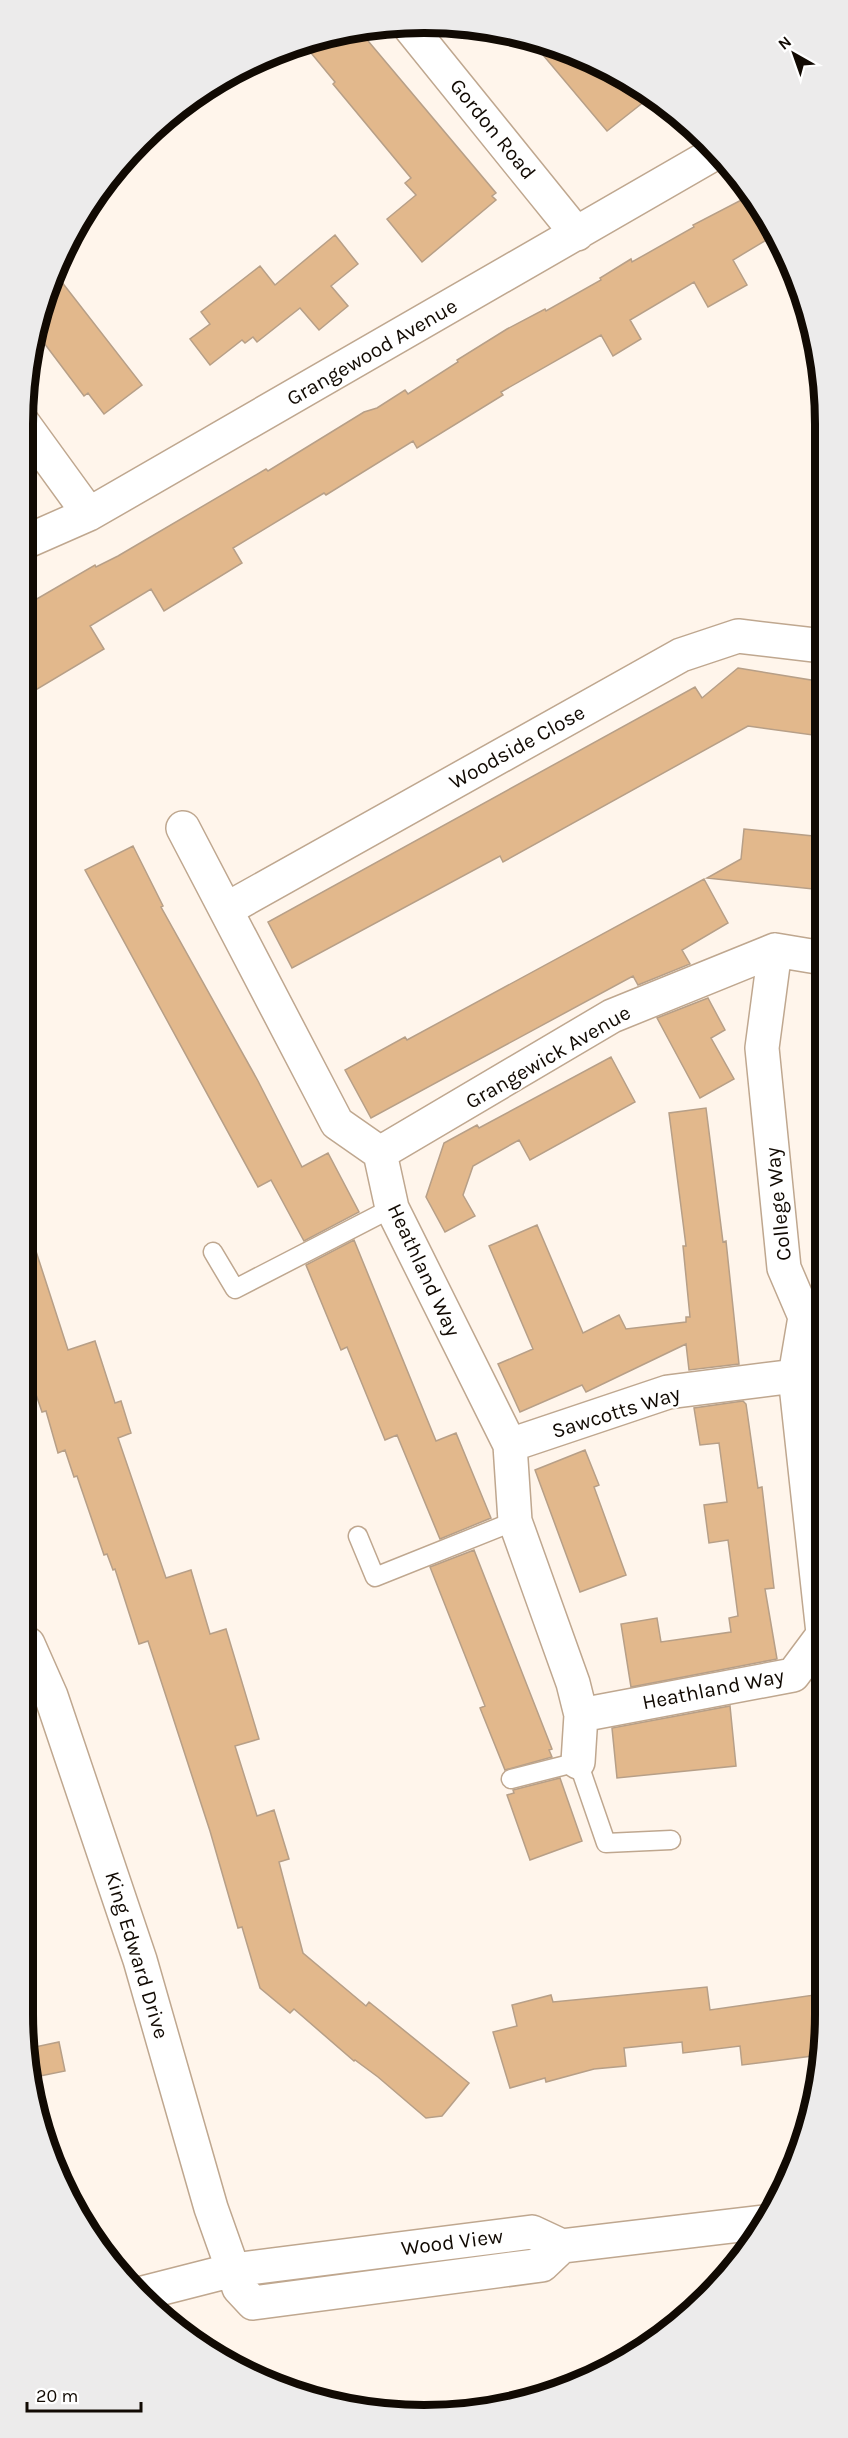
<svg xmlns="http://www.w3.org/2000/svg" width="848" height="2438" font-family="Karla,sans-serif">
<style>
.building{fill:#e2b88c;stroke:#b79f87;stroke-width:1.5}
.lines{fill:none;stroke-linecap:round;stroke-linejoin:round}
.lane-casing{stroke:#bfa78f;stroke-width:21}
.street-casing{stroke:#bfa78f;stroke-width:36}
.secondary-casing{stroke:#bfa78f;stroke-width:36}
.lane{stroke:#fff;stroke-width:18}
.street{stroke:#fff;stroke-width:33}
.secondary{stroke:#fff;stroke-width:33}
.labels{text-anchor:middle;dominant-baseline:central;stroke-width:4.5;stroke-linejoin:round;paint-order:stroke}
.street-label{font-size:21px;fill:#110a03;stroke:#fff}
.rim{fill:none;stroke:#110a03;stroke-width:8}
</style>
<rect width="100%" height="100%" fill="#fff5eb"/>
<!-- building -->
<path class="building" d="M358 29 496 193 492 196 496 200 422 262 387 219 416 195 405 183 411 178 333 84 335 82 302 42Z
M527 36 625 76 650 97 607 131Z
M749 196 773 236 733 260 747 285 708 307 694 282 630 320 641 339 613 356 601 335 501 392 503 395 417 448 413 441 326 495 324 493 233 548 242 563 164 611 151 589 90 626 104 649 24 697 23 607 95 565 96 567 118 556 266 469 268 471 364 412 377 408 405 390 408 394 458 362 457 360 507 329 545 309 546 311 601 280 600 278 631 259 632 262 694 227 693 225Z
M335 235 358 264 331 286 348 306 319 330 300 308 257 342 253 337 245 343 242 340 210 365 190 339 210 324 201 312 260 266 275 285Z
M54 272 142 385 104 414 88 393 84 396 35 331 36 320Z
M738 668 823 682 820 736 748 726 503 862 500 856 292 968 268 922 695 687 702 698Z
M744 829 823 837V890L707 878 741 859Z
M133 846 163 906 161 907 258 1081 302 1167 328 1153 359 1212 304 1241 271 1180 258 1187 85 870Z
M704 879 728 923 682 950 690 964 638 985 633 976 371 1118 345 1070 405 1037 407 1040Z
M708 998 725 1030 711 1038 734 1079 700 1098 657 1018Z
M611 1057 635 1102 530 1160 519 1140 473 1166 463 1195 475 1216 445 1232 426 1197 444 1143 477 1125 479 1128Z
M706 1108 723 1242 726 1241 739 1364 689 1370 686 1344 586 1392 582 1385 520 1412 498 1364 533 1349 489 1246 537 1225 583 1333 619 1315 626 1329 686 1322V1317H690L683 1246H686L669 1113Z
M354 1240 436 1441 456 1433 491 1518 440 1539 397 1435 385 1440 347 1347 341 1350 306 1265Z
M33 1242 68 1350 95 1341 115 1403 121 1401 131 1433 118 1438 166 1578 191 1570 210 1634 226 1629 259 1739 235 1746 257 1816 274 1810 289 1859 279 1862 303 1953 366 2006 369 2002 469 2083 442 2116 426 2118 378 2077 355 2060 354 2061 294 2009 290 2013 260 1988 242 1927 238 1928 210 1831 148 1641 139 1644 115 1569 113 1570 107 1554 104 1555 77 1476 74 1477 65 1450 58 1453 46 1411 42 1412 27 1368 30 1367 27 1357 26 1243Z
M743 1401 746 1404 758 1488 762 1487 774 1588 765 1589 777 1659 631 1687 621 1624 657 1618 661 1642 731 1632 729 1618 738 1616 728 1540 709 1543 704 1505 727 1502 719 1443 700 1445 694 1408Z
M585 1450 599 1485 594 1487 626 1575 580 1592 535 1470Z
M474 1550 552 1749 549 1750 552 1757 505 1770 480 1708 485 1706 430 1567Z
M730 1706 736 1766 617 1778 612 1728Z
M560 1778 582 1841 530 1860 507 1795 514 1793 513 1790Z
M707 1987 710 2010 814 1995 820 2055 742 2065 740 2046 683 2053 682 2042 624 2048 626 2066 594 2069 546 2082 545 2078 510 2088 493 2032 517 2026 512 2005 551 1995 553 2002Z
M59 2042 65 2071 30 2078V2048Z"/>
<g class="lines">
<!-- lane casing -->
<g class="lane-casing">
<path id="lane" d="M213 1252 235 1289 392 1208
M358 1536 375 1577 515 1521
M511 1779 578 1762 606 1843 671 1840"/>
</g>
<!-- street casing -->
<g class="street-casing">
<path id="street" d="M408 25 577 234
M23 423 89 514
M23 543 89 514 717 152
M183 828 337 1123 380 1153 392 1208 510 1445 515 1521 573 1683 581 1715 578 1762
M227 909 681 655 738 636 823 646
M775 950 762 1048 784 1268 805 1317 795 1376 823 1633
M380 1153 612 1016 775 950 823 958
M510 1445 668 1392 795 1376
M28 1644 51 1696 140 1960 211 2208 233 2270
M581 1715 793 1675 825 1632"/>
</g>
<!-- secondary casing -->
<g class="secondary-casing">
<path id="secondary" d="M233 2270 239 2288 253 2303 542 2265 562 2246
M139 2294 233 2270 532 2232 562 2246 765 2222"/>
</g>
<!-- lane -->
<use href="#lane" class="lane"/>
<!-- street -->
<use href="#street" class="street"/>
<!-- secondary -->
<use href="#secondary" class="secondary"/>
</g>
<g class="labels">
<!-- street labels -->
<g class="street-label">
<text transform="translate(493 129) rotate(51)">Gordon Road</text>
<text transform="translate(372 352) rotate(-30)">Grangewood Avenue</text>
<text transform="translate(517 747) rotate(-29)">Woodside Close</text>
<text transform="translate(548 1057) rotate(-30)">Grangewick Avenue</text>
<text transform="translate(778 1204) rotate(-96)">College Way</text>
<text transform="translate(424 1270) rotate(65)">Heathland Way</text>
<text transform="translate(616 1412) rotate(-17)">Sawcotts Way</text>
<text transform="translate(713 1689) rotate(-11)">Heathland Way</text>
<text transform="translate(137 1955) rotate(73)">King Edward Drive</text>
<text transform="translate(452 2242) rotate(-7)">Wood View</text>
</g>
</g>
<!-- crop -->
<path d="M0 0H848V2438H0ZM424 33H424A391 391 0 0 1 815 424V2014A391 391 0 0 1 424 2405H424A391 391 0 0 1 33 2014V424A391 391 0 0 1 424 33Z" fill="#ecebeb" fill-rule="evenodd"/>
<path class="rim" d="M424 33H424A391 391 0 0 1 815 424V2014A391 391 0 0 1 424 2405H424A391 391 0 0 1 33 2014V424A391 391 0 0 1 424 33Z"/>
<!-- north arrow -->
<g transform="translate(794 54) rotate(320)" stroke="#ffffff" stroke-width="4.5" paint-order="stroke">
<path d="M0-4.5L10 22L0 15L-10 22Z" fill="#110a03"/>
<text y="-9" font-size="16" font-weight="bold" text-anchor="middle" fill="#110a03">N</text>
</g>
<!-- scale -->
<path d="M27 2402v9h114v-9" fill="none" stroke="#110a03" stroke-width="3"/>
<text x="36" y="2402" font-size="18" fill="#110a03" stroke="#ffffff" stroke-width="4.5" paint-order="stroke">20 m</text>
</svg>
